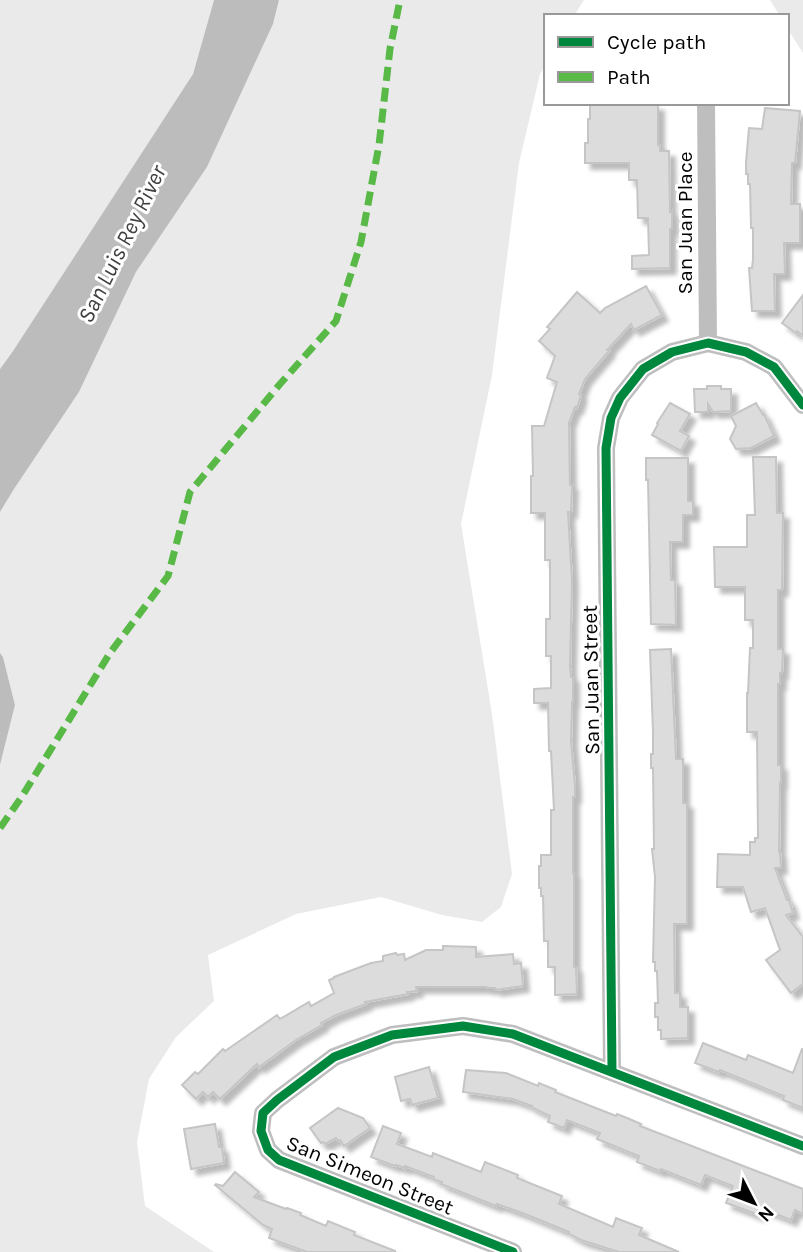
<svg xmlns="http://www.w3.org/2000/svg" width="803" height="1252" font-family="Karla,sans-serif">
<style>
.green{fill:#eaeaea}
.water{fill:#bcbcbc}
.building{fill:#dcdcdc;stroke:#c5c5c5;stroke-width:2;filter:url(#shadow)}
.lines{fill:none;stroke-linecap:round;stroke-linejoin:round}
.minor{stroke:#bebebe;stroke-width:18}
.quiet{stroke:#58b947;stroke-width:7;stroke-dasharray:14 7;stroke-linecap:butt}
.cycleway-casing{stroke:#fff;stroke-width:13}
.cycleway{stroke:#00873e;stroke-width:9}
.labels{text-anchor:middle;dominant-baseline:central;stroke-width:6;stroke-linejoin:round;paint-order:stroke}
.street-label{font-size:21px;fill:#000;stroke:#fff}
.water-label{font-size:23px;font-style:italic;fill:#404040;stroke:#fff}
</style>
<defs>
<filter id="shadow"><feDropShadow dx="6" dy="6" stdDeviation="2" flood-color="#0004"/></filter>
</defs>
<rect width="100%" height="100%" fill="#fff"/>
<!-- green -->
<path class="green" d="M0 0H214L193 74 13 351 0 369Z
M279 0H584L574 16H546V64L540 74 519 163 492 375 461 524 492 714 512 874 501 907 482 922 442 915 381 897 296 914 208 955 214 1001 176 1037 149 1079 137 1142 145 1206 214 1252H0V765L15 705 3 657 0 653V512L14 489 79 392 136 272 207 167 273 24Z
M770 0H803V53L787 28V16H780Z"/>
<!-- water -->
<path class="water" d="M214 0H279L273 24 207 167 136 272 79 392 14 489 0 512V369L13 351 193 74Z
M0 653 3 657 15 705 0 765Z"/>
<!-- building -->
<path class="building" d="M590 103H651L652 105H658V145H660V151H669L670 212 672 211V229H670V268L632 269V256L649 255 648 218H638L637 180H629V163H585V143H588V119H590Z
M765 108 800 111 795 163H792L791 204H800V243H784L785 274H774L775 311H752L749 268H752L753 259V228H751L750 184H748V174H746V162L749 128 762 129Z
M646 286 662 315 634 330 631 324 607 350 609 351 585 379 579 394 581 395 577 408 575 407 569 423 570 485H572L571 512H568L572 581 570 667 571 677H573V702H572L571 741 575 786V797H573V873H574V967H576L577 994 555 995V967H548V941H544L543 896H541V888H539V866H541V855H551V810H554L551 751H549L548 703H534V689L551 688V656H546V619H550V560H545V513H531V476H533L532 426H544L557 382 547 378 555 356 539 341 550 329 547 327 577 292 600 313 605 308Z
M803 295V336L797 331 796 333 782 323Z
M707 386H721V389H731V411L713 412 708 404V412H695L694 389H707Z
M670 403 690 414 680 431 689 436 681 451 652 435 658 424 657 423Z
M756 403 763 415 764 414 774 436 751 448 736 449 730 439 736 426 731 416Z
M753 457H776L777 513H783L782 590H778V649H783L782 673H780V684H778V765H781V783H780L779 852H780L781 868H775L787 900H789L793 913 786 915 803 937V984L791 993 766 960 780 950 765 908 751 912 743 887H717L718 854 750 855V842H755V838H758L757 732H747V693H748L750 648H753V620H745V587H715L714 547H747V515H755Z
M646 458H688V501H693V515H683V542H670L671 580H675L676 625 651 624 648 480H646Z
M671 649 676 759H683V803H687V924H674L675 993H680V1007H688V1038L661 1039V1030H658V1017H655V1003H658L657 971H655V962H653L655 877 652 849H654L653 768H651V754H653V732L650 650Z
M443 946 476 947V957L513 954 514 964 521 963 523 986 496 990 495 988H486V987H416L417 991 407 992 408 994 365 1002 366 1004 336 1015 321 1023 322 1025 296 1040 259 1067 257 1064 220 1099 213 1092 208 1097 203 1092 196 1099 182 1085 195 1072 198 1074 223 1049 225 1051 277 1015 280 1019 309 1002 311 1006 334 993 329 980 334 978V977L371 963 383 961V956L396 953 397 955 404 954 405 960 426 950H443Z
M703 1043 746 1060 748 1055 793 1073 802 1049H803V1108L783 1100 784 1096 720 1070 719 1072 695 1063Z
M429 1067 438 1098 412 1105 410 1099 401 1101 395 1077Z
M466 1070 506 1073 538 1086 539 1083 556 1090 555 1092 616 1116 617 1114 627 1118 641 1124 640 1126 803 1189V1214L795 1210 791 1220 761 1208 758 1215 743 1209 726 1203 733 1186 705 1175 701 1185 661 1169 660 1171 637 1162 639 1156 597 1139 600 1133 567 1120 564 1128 548 1122 550 1116 531 1107 532 1106 513 1099 463 1092Z
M338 1108 363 1118 370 1128 344 1146 340 1140 338 1141 336 1138 325 1144 323 1142 321 1143 310 1128Z
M215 1124 219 1147H222L224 1163 191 1169 184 1129Z
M383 1126 401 1133 397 1144 432 1157 433 1153 481 1172 485 1162 518 1175 517 1178 562 1196 559 1204 613 1227 616 1218 642 1228 639 1235 679 1252H619L581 1240 569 1234V1232L525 1214 497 1204 496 1206 441 1184 442 1182 433 1179 434 1177 405 1166V1168L396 1165 395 1166 371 1157Z
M235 1172 259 1192 254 1197 286 1209 287 1208 301 1213 300 1215 326 1226 328 1221 355 1232 354 1235 395 1251V1252H307L269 1238 272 1229 263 1225 215 1185 216 1184 223 1186Z"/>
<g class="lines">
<!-- minor -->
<path class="minor" d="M706 103 708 343
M612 1071 606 448 611 418 620 398 643 369 672 352 708 343 746 352 774 367 803 405
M513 1252 279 1160 268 1150 261 1131 263 1113 277 1100 334 1057 392 1035 463 1026 513 1034 803 1146"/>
<!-- quiet -->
<path class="quiet" d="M0 828 21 798 110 653 168 576 190 492 280 384 336 321 361 242 379 145 390 49 400 0"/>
<!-- cycleway casing -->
<g class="cycleway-casing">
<path id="cycleway" d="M612 1071 606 448 611 418 620 398 643 369 672 352 708 343 746 352 774 367 803 405
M513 1252 279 1160 268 1150 261 1131 263 1113 277 1100 334 1057 392 1035 463 1026 513 1034 803 1146"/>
</g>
<!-- cycleway -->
<use href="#cycleway" class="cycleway"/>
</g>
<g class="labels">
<!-- street labels -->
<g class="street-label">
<text transform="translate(685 223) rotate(-90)">San Juan Place</text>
<text transform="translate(591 680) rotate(-91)">San Juan Street</text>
<text transform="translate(370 1175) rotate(22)">San Simeon Street</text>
</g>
<!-- water labels -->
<g class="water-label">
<text transform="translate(122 244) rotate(-64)">San Luis Rey River</text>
</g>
</g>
<!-- legend -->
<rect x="544" y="14" width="245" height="91" fill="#ffffff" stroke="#999999" stroke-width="2"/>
<rect x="558" y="37" width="35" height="10" fill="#00873e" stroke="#999999" stroke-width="2"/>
<text x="607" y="49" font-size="21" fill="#000000">Cycle path</text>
<rect x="558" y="72" width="35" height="10" fill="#58b947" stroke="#999999" stroke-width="2"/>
<text x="607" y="84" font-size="21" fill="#000000">Path</text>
<!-- north arrow -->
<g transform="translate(754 1203) rotate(132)" stroke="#ffffff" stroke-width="5" paint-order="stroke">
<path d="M0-5L12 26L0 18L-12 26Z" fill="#000000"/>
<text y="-10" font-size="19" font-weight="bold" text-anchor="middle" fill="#000000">N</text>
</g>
</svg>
